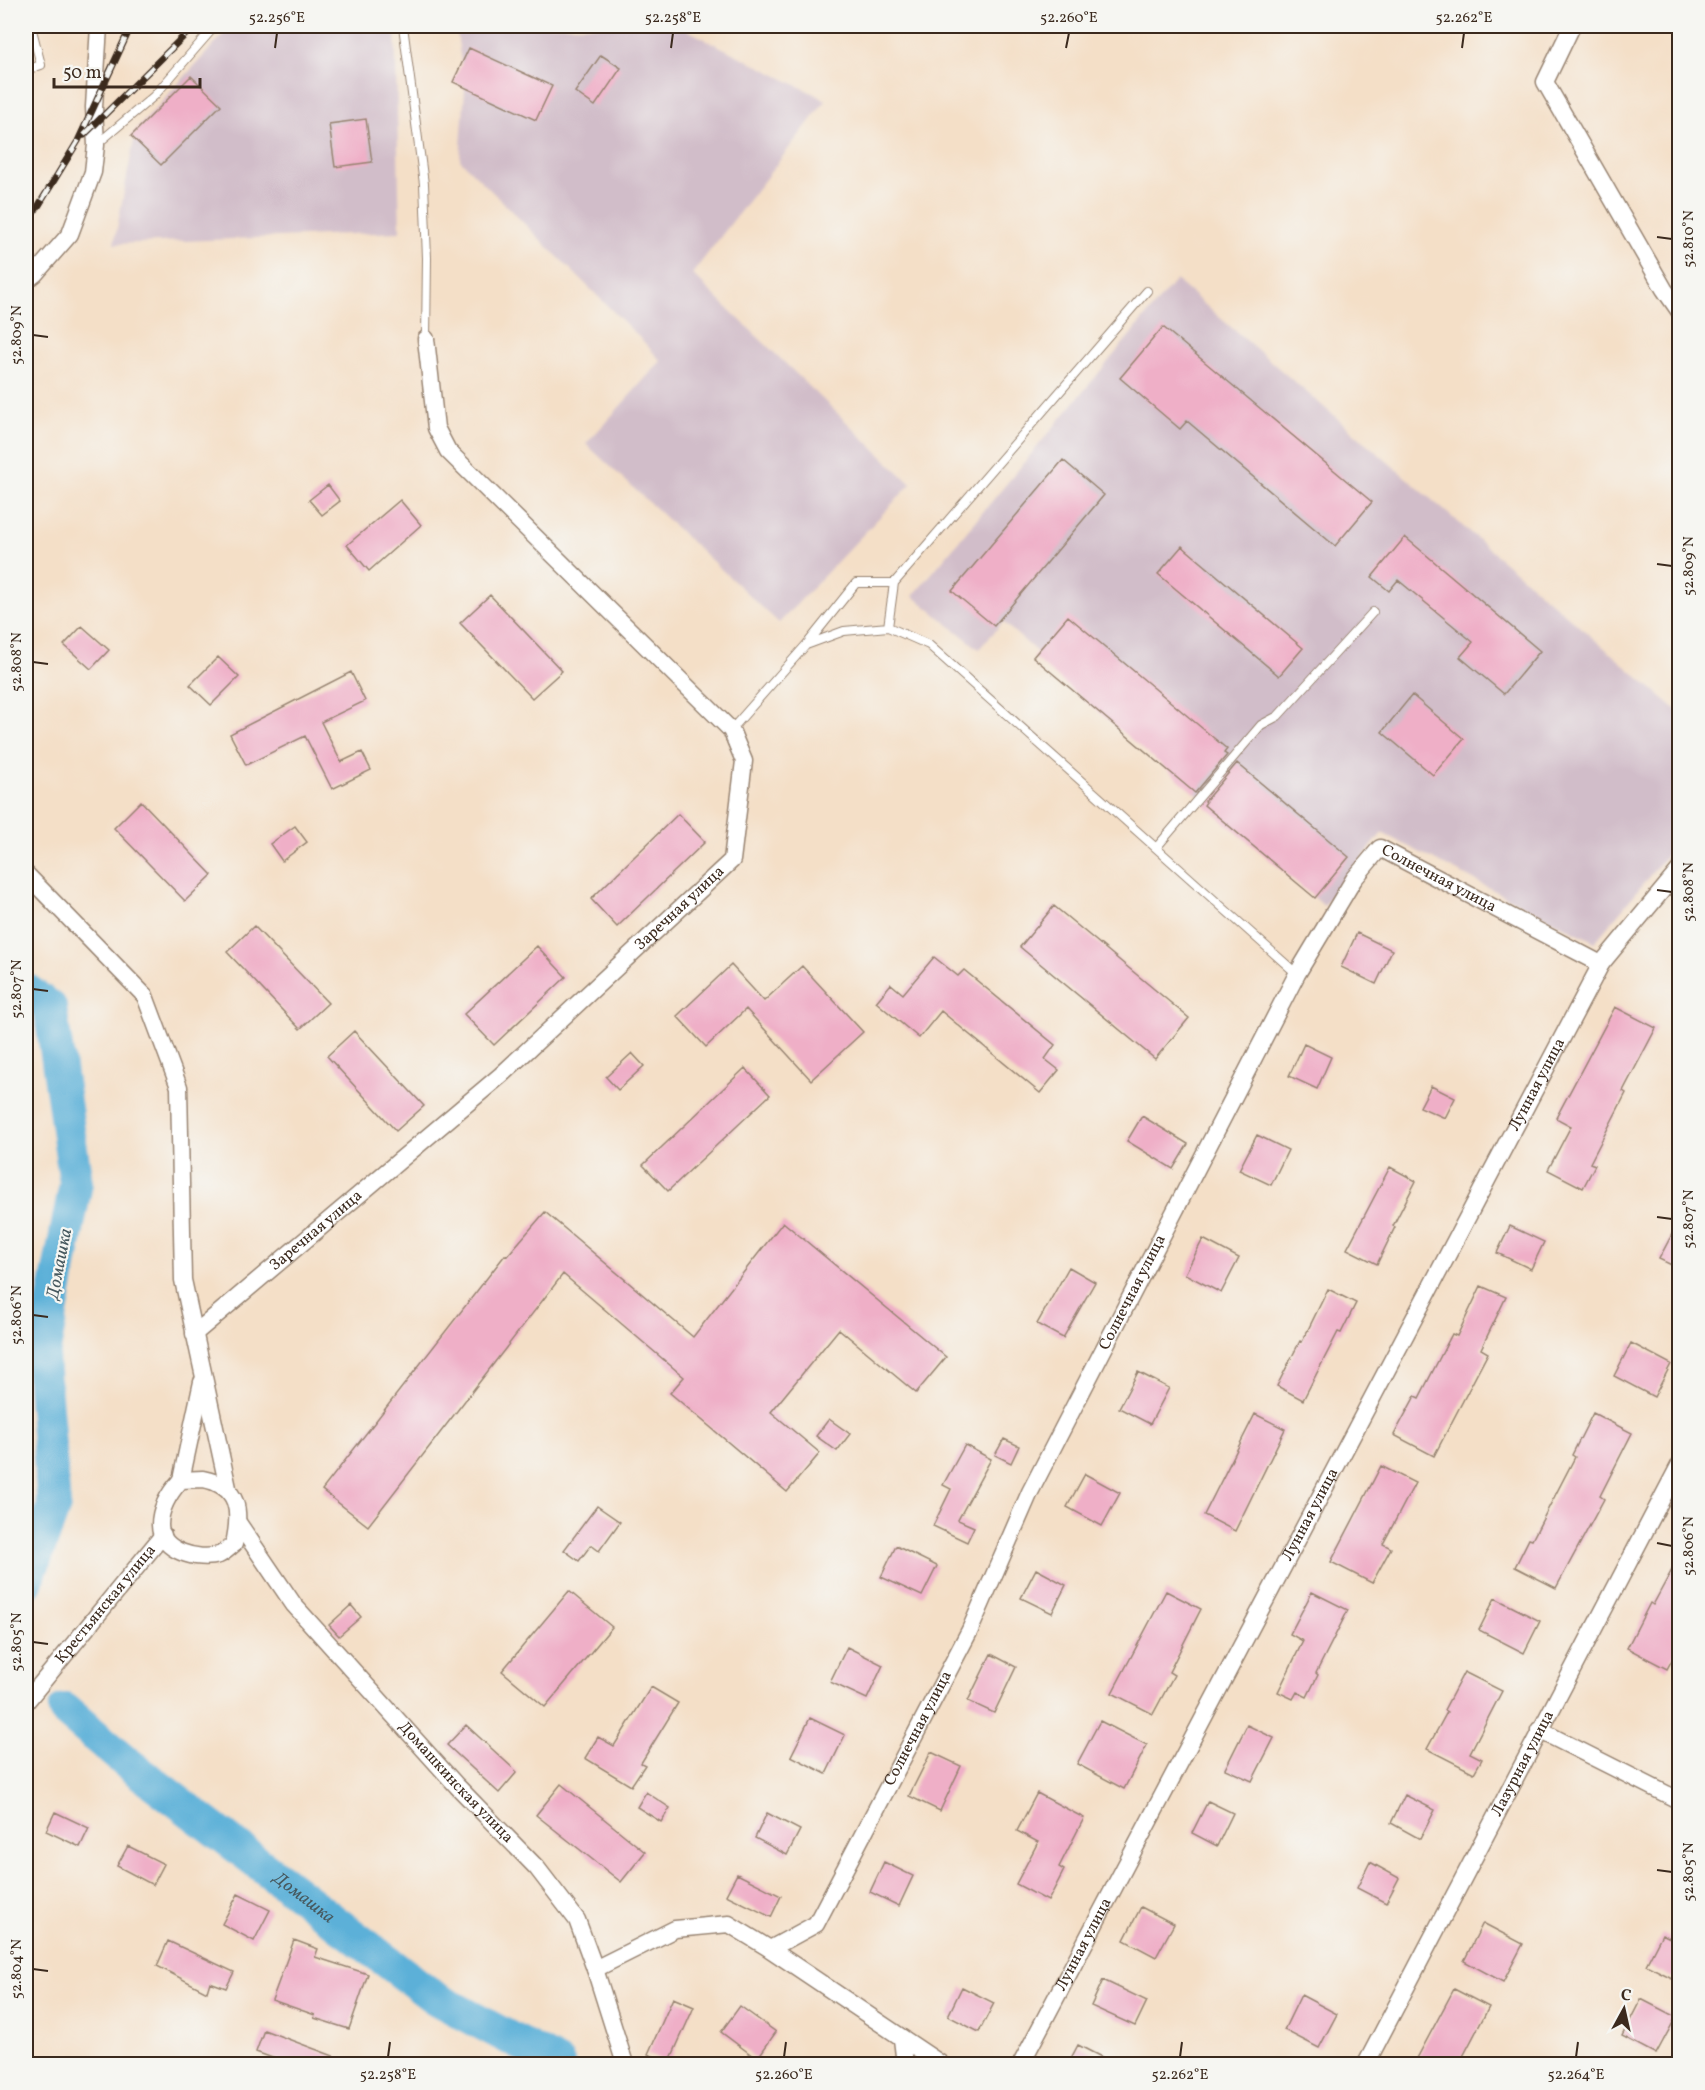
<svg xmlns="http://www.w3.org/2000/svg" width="1705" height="2090" font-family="Vollkorn,serif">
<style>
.industrial{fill:#d1bdc9}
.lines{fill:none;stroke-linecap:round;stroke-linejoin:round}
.river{stroke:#5cb0d8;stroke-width:34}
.building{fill:#efafc7}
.lane-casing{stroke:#988472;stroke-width:10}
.street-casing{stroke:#988472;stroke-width:19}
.lane{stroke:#fff;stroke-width:8}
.street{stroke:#fff;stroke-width:16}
.rail-casing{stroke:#3b2a1e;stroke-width:7}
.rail{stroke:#f6f6f2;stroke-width:4.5;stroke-dasharray:14;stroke-linecap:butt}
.ticks{fill:none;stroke:#3b2a1e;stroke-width:2}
.labels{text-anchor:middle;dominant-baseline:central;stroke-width:4.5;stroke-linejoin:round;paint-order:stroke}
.street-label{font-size:16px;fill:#3b2a1e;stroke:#f6f6f2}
.water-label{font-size:18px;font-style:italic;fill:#47595f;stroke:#f6f6f2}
.neatline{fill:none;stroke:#3b2a1e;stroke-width:2}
.ticks-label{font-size:15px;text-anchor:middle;fill:#3b2a1e}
</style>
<rect width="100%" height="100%" fill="#f6f6f2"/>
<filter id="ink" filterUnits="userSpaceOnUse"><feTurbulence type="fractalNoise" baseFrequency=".0167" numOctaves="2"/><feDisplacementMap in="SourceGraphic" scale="12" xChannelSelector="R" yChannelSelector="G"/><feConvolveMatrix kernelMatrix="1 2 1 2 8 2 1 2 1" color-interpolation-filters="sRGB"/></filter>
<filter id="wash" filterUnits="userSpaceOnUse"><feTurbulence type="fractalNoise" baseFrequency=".008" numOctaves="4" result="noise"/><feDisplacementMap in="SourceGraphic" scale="24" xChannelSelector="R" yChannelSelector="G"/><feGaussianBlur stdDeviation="1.35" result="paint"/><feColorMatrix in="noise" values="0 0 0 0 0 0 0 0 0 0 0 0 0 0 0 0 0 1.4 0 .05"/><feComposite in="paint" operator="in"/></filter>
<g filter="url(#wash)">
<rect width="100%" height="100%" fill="#f4dfc7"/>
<!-- industrial -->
<path class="industrial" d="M231 26H395L400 232 114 244 136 130Z
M456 26H679L826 100 692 274 911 484 779 623 586 444 661 361 642 340 460 160 465 90Z
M1176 280 1679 712V840L1595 942 1382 833 1324 906 1003 622 979 649 913 596Z"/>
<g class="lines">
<!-- river -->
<g class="river">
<path d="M26 990 50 1007 76 1183 42 1360 54 1506 26 1583"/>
<path id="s1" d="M65 1710 126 1762 435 1998 558 2064"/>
</g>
</g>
<g id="blocks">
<!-- building -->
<path class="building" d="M469 48 552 86 536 120 453 82Z
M601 55 621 68 595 106 575 92Z
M191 76 221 105 161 165 131 136Z
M366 119 372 162 335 167 329 124Z
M1163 327 1372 502 1335 546 1187 421 1180 429 1120 378Z
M1063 460 1104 495 994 626 952 591Z
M328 485 340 501 322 515 309 500Z
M400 500 421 525 369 571 347 545Z
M1405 537 1540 651 1504 694 1460 657 1473 642 1398 580 1389 591 1372 577Z
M1182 546 1303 648 1279 676 1158 574Z
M490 595 562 671 532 698 460 623Z
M1068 616 1227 749 1224 753 1227 755 1195 793 1033 657Z
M82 626 109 650 91 669 64 645Z
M218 657 239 677 211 705 190 685Z
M351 672 365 701 321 722 341 762 362 752 371 770 332 789 305 736 246 765 230 734Z
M1412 695 1464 739 1433 775 1382 732Z
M1237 763 1349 857 1315 898 1204 805 1206 802 1205 801Z
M141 801 212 875 185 901 114 828Z
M678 814 705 842 617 927 591 899Z
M295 826 307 842 282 861 270 844Z
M1054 906 1189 1018 1155 1059 1020 947Z
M254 926 328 1003 300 1029 227 952Z
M1357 933 1392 950 1376 984 1341 967Z
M537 946 566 977 494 1045 464 1014Z
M934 957 958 976 964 970 1055 1045 1045 1059 1059 1070 1040 1093 941 1011 919 1038 876 1002 891 984 903 994Z
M731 965 764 1001 802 966 863 1032 811 1080 746 1009 706 1047 677 1016Z
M1615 1007 1656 1028 1623 1091 1626 1093 1590 1163 1595 1165 1583 1188 1548 1170 1571 1126 1556 1118Z
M354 1031 424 1106 396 1131 327 1056Z
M1304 1044 1331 1057 1317 1089 1289 1076Z
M632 1053 644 1066 618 1090 606 1077Z
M745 1068 770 1095 668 1191 643 1165Z
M1431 1086 1455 1098 1445 1118 1420 1107Z
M1142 1116 1188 1144 1173 1169 1127 1141Z
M1257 1135 1288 1150 1271 1185 1239 1170Z
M1390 1167 1416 1181 1393 1226 1395 1227 1377 1264 1347 1249Z
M545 1212 693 1337 783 1222 946 1357 916 1393 839 1329 771 1412 820 1453 787 1492 670 1393 684 1377 563 1274 368 1526 322 1490 505 1255 507 1256Z
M1680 1219V1269L1659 1259Z
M1510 1226 1544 1242 1531 1269 1497 1253Z
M1203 1239 1239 1258 1221 1293 1185 1274Z
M1069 1267 1095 1282 1063 1338 1037 1324Z
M1481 1286 1506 1297 1481 1349 1488 1353 1434 1456 1394 1435 1415 1396 1419 1398 1452 1334 1457 1336Z
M1328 1289 1356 1303 1341 1333 1338 1332 1303 1400 1277 1386 1300 1341 1302 1342Z
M1631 1343 1671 1364 1654 1397 1614 1376Z
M1138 1372 1169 1388 1150 1424 1119 1408Z
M1593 1413 1632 1433 1600 1496 1604 1499 1556 1588 1515 1567 1529 1539 1532 1540 1575 1457 1572 1455Z
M1255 1414 1285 1429 1235 1531 1204 1515Z
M829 1419 850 1434 837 1451 816 1436Z
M1004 1439 1019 1446 1011 1463 995 1455Z
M965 1445 991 1459 958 1520 974 1527 967 1542 933 1526 951 1489 943 1485Z
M1381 1466 1415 1483 1383 1544 1391 1548 1372 1583 1331 1562Z
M1085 1474 1120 1493 1102 1526 1067 1507Z
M597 1506 620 1522 599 1551 591 1545 579 1561 564 1550Z
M896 1546 937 1566 922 1596 881 1577Z
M1680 1555V1645L1667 1669 1627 1648 1650 1603 1653 1605Z
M1036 1569 1066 1585 1052 1613 1021 1598Z
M569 1591 612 1627 545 1707 502 1671Z
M1166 1591 1201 1609 1169 1672 1174 1675 1153 1714 1112 1693Z
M1312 1592 1348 1610 1316 1673 1318 1675 1307 1697 1297 1692 1293 1699 1278 1692 1303 1641 1290 1634Z
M1495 1598 1540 1621 1524 1653 1479 1630Z
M351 1605 361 1617 339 1636 329 1625Z
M847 1647 883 1665 867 1699 830 1682Z
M991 1654 1016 1667 994 1713 968 1701Z
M1464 1672 1502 1691 1470 1753 1482 1759 1474 1773 1427 1749 1447 1712 1444 1710Z
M651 1687 678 1703 641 1763 645 1765 631 1786 585 1758 598 1737 614 1746Z
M810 1718 845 1735 826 1774 791 1756Z
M1100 1721 1147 1745 1124 1789 1077 1764Z
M466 1725 517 1772 499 1793 447 1745Z
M1247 1725 1274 1738 1252 1781 1225 1769Z
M931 1752 961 1766 940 1811 909 1796Z
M561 1784 645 1852 621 1882 536 1815Z
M646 1792 670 1808 661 1822 637 1807Z
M1037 1793 1084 1818 1059 1867 1064 1870 1048 1901 1016 1884 1038 1842 1017 1831Z
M1405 1795 1435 1810 1420 1839 1391 1823Z
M1208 1801 1233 1813 1217 1846 1192 1833Z
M55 1812 89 1828 80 1847 46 1831Z
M767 1813 800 1830 787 1855 755 1838Z
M128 1846 164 1864 153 1885 117 1866Z
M884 1862 913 1876 899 1906 870 1892Z
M1370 1862 1399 1878 1386 1903 1357 1888Z
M737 1874 781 1896 771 1917 726 1895Z
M238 1894 270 1910 254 1941 222 1924Z
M1141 1907 1174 1924 1156 1957 1124 1940Z
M1483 1923 1523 1944 1503 1982 1464 1961Z
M1662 1934 1680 1943V1982L1646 1965Z
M294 1940 318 1949 315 1957 368 1974 349 2029 314 2018 315 2015 272 2000Z
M168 1941 234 1972 226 1988 210 1982 207 1992 157 1966Z
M1103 1980 1147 2001 1135 2026 1091 2006Z
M962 1987 994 2003 979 2032 948 2016Z
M1454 1989 1489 2007 1459 2064H1414Z
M1301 1995 1337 2014 1319 2048 1284 2030Z
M673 1998 694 2007 669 2063 648 2054Z
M1641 1999 1676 2017 1656 2054 1622 2036Z
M740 2006 776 2032 757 2059 721 2032Z
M264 2030 352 2063V2064H289L256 2052Z
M1078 2045 1115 2064H1068Z"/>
</g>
</g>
<g filter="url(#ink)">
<use href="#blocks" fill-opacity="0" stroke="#988472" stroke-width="1.5"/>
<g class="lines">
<!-- lane casing -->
<g class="lane-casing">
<path id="lane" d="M403 26 424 184 427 258 426 339
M26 70 41 65 31 26
M96 145 154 96 215 26
M888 627 894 583 1147 291
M807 644 856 583H894
M731 730 806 645 844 631 888 627 929 645 1297 974
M1156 848 1261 725 1278 716 1373 612"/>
</g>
<!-- street casing -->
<g class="street-casing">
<g id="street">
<path d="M1572 26 1545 82 1664 289 1680 312"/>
<path d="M26 281 35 274 70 234 93 172 96 145 94 107 99 26"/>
<path d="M26 874 145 996 179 1087 183 1280 228 1488"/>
<path id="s2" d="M194 1334 501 1075 732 860 744 761 731 730 448 451 436 428 426 339"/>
<path d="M203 1479C240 1486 241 1512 234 1544 230 1547 224 1553 219 1555 199 1561 160 1552 160 1525 160 1508 170 1492 181 1480Z"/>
<path d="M181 1480 202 1382"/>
<path id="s3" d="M239 1524 294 1605 457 1786 537 1868 577 1920 595 1969 625 2064"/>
<path id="s4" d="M26 1702 163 1535"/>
<path d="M1539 1730 1680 1801"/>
<path id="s5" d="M770 1949 816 1924 970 1630 1030 1492 1297 974 1354 879 1380 848 1601 964"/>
<path d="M595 1969 675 1929 729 1924 770 1949 941 2064"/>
<path d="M902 2039 905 2064"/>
<path id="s6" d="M1021 2064 1601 964 1680 869"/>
<path id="s7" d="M1366 2064 1680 1464"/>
</g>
</g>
<!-- lane -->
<use href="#lane" class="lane"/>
<!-- street -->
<use href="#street" class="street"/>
<!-- rail casing -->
<g class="rail-casing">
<path id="rail" d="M84 135 194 26
M26 223 39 205 78 141 131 26"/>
</g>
<!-- rail -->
<use href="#rail" class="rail"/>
</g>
</g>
<!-- ticks -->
<path class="ticks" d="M275 48 277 33M671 48 673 33M1066 48 1069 33M1462 48 1464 33M1657 237 1672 239M33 335 48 337M1657 564 1672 566M33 662 48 664M1657 890 1672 892M33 989 48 991M1657 1217 1672 1219M33 1315 48 1317M1657 1543 1672 1546M33 1642 48 1644M1657 1870 1672 1872M33 1969 48 1971M388 2057 390 2042M784 2057 786 2042M1180 2057 1182 2042M1576 2057 1578 2042"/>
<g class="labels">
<!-- street labels -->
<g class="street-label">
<text stroke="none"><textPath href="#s5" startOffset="1335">Солнечная улица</textPath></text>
<text stroke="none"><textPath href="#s2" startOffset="646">Заречная улица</textPath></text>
<text stroke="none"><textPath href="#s6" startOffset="1107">Лунная улица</textPath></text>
<text stroke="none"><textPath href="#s2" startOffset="160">Заречная улица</textPath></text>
<text stroke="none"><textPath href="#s5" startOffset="759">Солнечная улица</textPath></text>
<text stroke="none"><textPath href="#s6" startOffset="621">Лунная улица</textPath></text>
<text stroke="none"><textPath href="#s4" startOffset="126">Крестьянская улица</textPath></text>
<text stroke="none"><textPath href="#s5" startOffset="273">Солнечная улица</textPath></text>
<text stroke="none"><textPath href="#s7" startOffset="339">Лазурная улица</textPath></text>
<text stroke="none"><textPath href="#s3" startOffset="338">Домашкинская улица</textPath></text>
<text stroke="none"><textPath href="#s6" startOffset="135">Лунная улица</textPath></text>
</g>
<!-- water labels -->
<g class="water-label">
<text transform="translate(60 1264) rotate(-79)">Домашка</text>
<text stroke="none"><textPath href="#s1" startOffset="304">Домашка</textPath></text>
</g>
</g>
<!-- margin -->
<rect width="1705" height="2090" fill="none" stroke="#f6f6f2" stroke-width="66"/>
<!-- north arrow -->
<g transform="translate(1624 2009) rotate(8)" stroke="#f6f6f2" stroke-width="4.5" paint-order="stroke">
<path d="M0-4.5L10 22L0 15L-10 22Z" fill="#3b2a1e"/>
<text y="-9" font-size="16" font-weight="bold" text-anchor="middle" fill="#3b2a1e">С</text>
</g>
<!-- scale -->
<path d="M54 78v9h146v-9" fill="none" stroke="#3b2a1e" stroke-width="3"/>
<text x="63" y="78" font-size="18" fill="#3b2a1e" stroke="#f6f6f2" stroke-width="4.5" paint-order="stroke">50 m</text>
<rect x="33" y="33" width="1639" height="2024" class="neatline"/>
<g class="ticks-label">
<text x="277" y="22">52.256°E</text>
<text x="673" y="22">52.258°E</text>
<text x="1069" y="22">52.260°E</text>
<text x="1464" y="22">52.262°E</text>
<text transform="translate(1688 239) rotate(-90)" y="5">52.810°N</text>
<text transform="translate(16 335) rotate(-90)" y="5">52.809°N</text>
<text transform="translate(1688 566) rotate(-90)" y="5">52.809°N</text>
<text transform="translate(16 662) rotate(-90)" y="5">52.808°N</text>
<text transform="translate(1688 892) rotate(-90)" y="5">52.808°N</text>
<text transform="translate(16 989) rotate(-90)" y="5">52.807°N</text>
<text transform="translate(1688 1219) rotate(-90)" y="5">52.807°N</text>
<text transform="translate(16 1315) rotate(-90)" y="5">52.806°N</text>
<text transform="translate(1688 1546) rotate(-90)" y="5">52.806°N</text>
<text transform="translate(16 1642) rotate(-90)" y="5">52.805°N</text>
<text transform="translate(1688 1872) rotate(-90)" y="5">52.805°N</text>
<text transform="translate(16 1969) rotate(-90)" y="5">52.804°N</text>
<text x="388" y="2079">52.258°E</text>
<text x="784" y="2079">52.260°E</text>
<text x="1180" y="2079">52.262°E</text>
<text x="1576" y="2079">52.264°E</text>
</g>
</svg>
